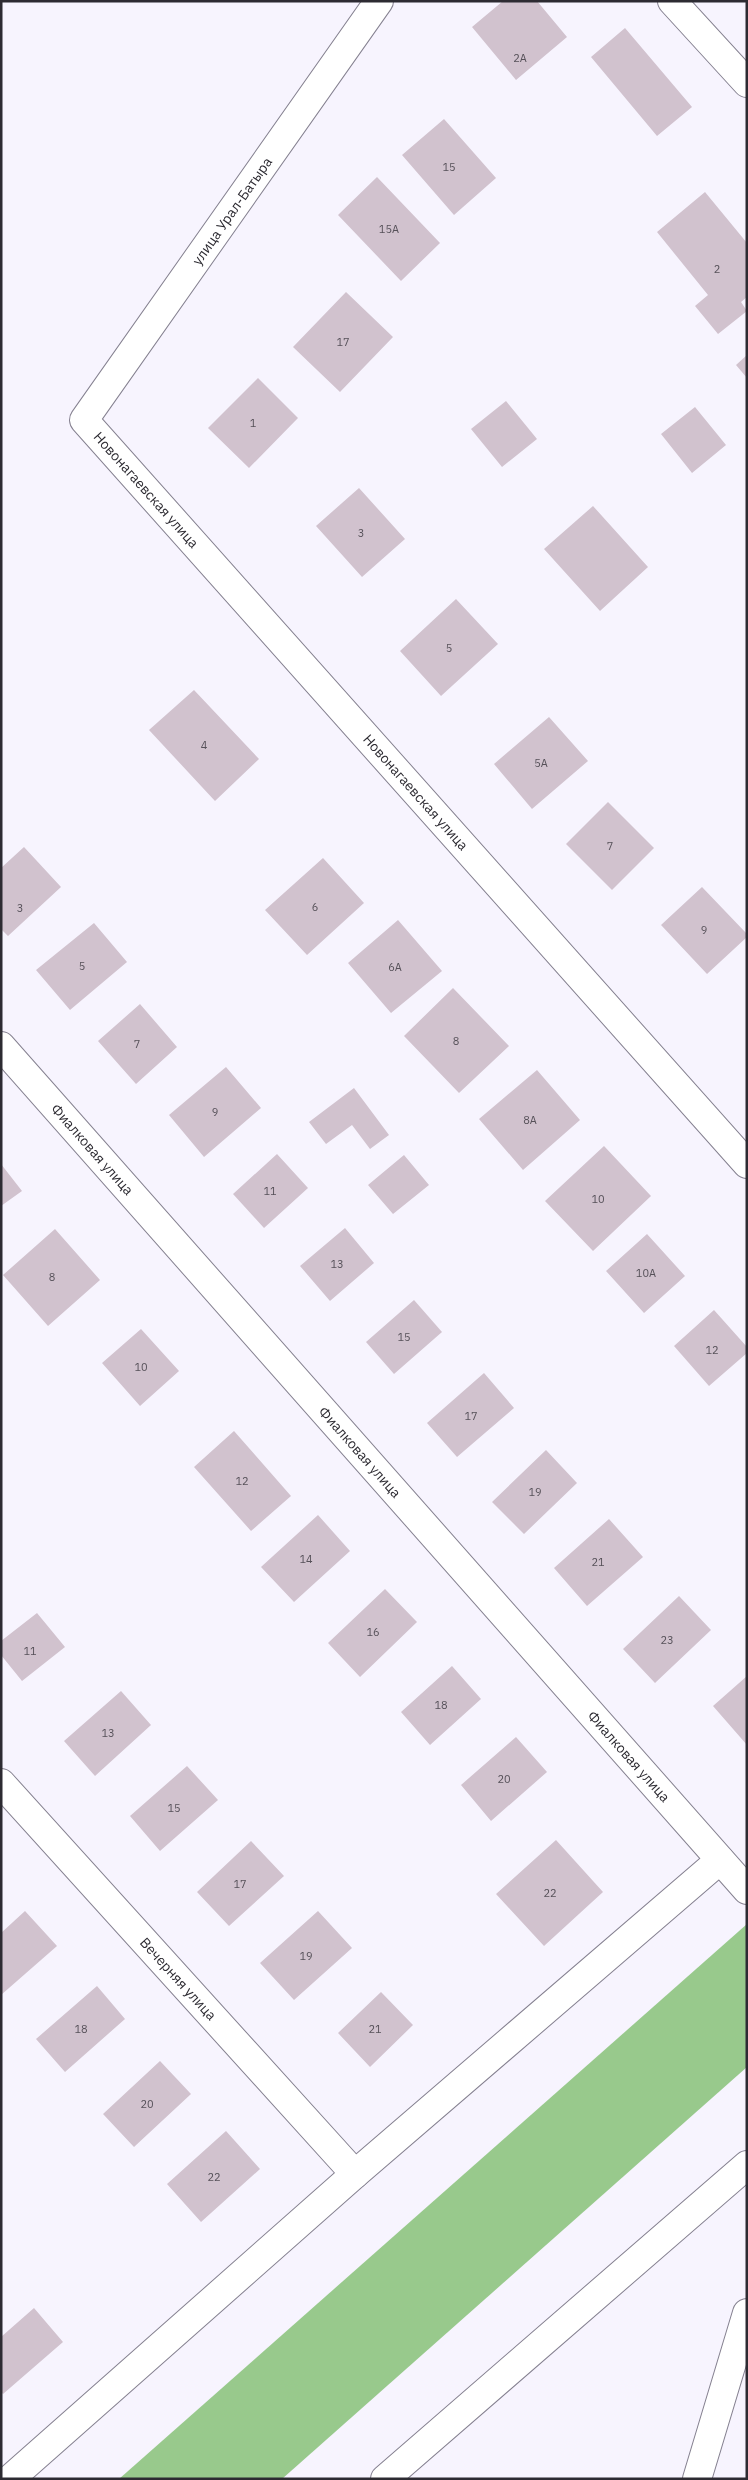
<svg xmlns="http://www.w3.org/2000/svg" width="748" height="2480" font-family="'IBM Plex Sans',sans-serif">
<style>
.forest{fill:#98c98c}
.building{fill:#d1c2ce}
.lines{fill:none;stroke-linecap:round;stroke-linejoin:round}
.minor-casing{stroke:#858190;stroke-width:30}
.minor{stroke:#fff;stroke-width:28}
.labels{text-anchor:middle;dominant-baseline:central;stroke-width:4;stroke-linejoin:round;paint-order:stroke}
.number-label{font-size:11px;fill:#565159}
.street-label{font-size:14px;fill:#2d2b32;stroke:#fff}
</style>
<rect width="100%" height="100%" fill="#f7f4fe"/>
<!-- forest -->
<path class="forest" d="M747 1924V2067L282 2479H119Z"/>
<!-- building -->
<path class="building" d="M503 1H537L567 37 516 80 472 27Z
M625 28 692 107 657 136 591 57Z
M444 119 496 178 454 215 402 155Z
M377 177 440 243 401 281 338 215Z
M705 192 747 243V297L741 302 747 311 718 334 695 306 708 295 657 232Z
M346 292 393 337 340 392 293 347Z
M747 355V378L736 365Z
M258 378 298 418 249 468 208 428Z
M506 401 537 439 502 467 471 429Z
M695 407 726 445 692 473 661 434Z
M359 488 405 539 362 577 316 526Z
M593 506 648 567 600 611 544 549Z
M456 599 498 644 441 696 400 651Z
M194 690 259 759 215 801 149 730Z
M549 717 588 761 532 809 494 764Z
M608 802 654 848 612 890 566 844Z
M24 847 61 887 8 936 1 929V868Z
M323 858 364 903 307 955 265 910Z
M702 887 747 934V937L707 974 661 925Z
M398 920 442 971 391 1013 348 963Z
M94 923 127 962 70 1010 36 970Z
M453 988 509 1046 459 1093 404 1036Z
M140 1004 177 1047 136 1084 98 1041Z
M226 1067 261 1108 204 1157 169 1115Z
M537 1070 580 1120 523 1170 479 1119Z
M354 1088 389 1135 370 1149 352 1125 326 1144 309 1122Z
M604 1146 651 1196 593 1251 545 1201Z
M277 1154 308 1188 264 1228 233 1194Z
M404 1155 429 1185 393 1214 368 1185Z
M1 1164 22 1191 1 1206Z
M345 1228 374 1263 330 1301 300 1266Z
M55 1229 100 1280 48 1326 3 1275Z
M647 1234 685 1276 644 1313 606 1271Z
M414 1300 442 1332 394 1374 366 1342Z
M714 1310 747 1347V1353L709 1386 674 1346Z
M141 1329 179 1371 140 1406 102 1363Z
M484 1373 514 1408 457 1457 427 1423Z
M234 1431 291 1496 251 1531 194 1467Z
M546 1450 577 1483 524 1534 492 1502Z
M318 1515 350 1551 294 1602 261 1567Z
M609 1519 643 1557 587 1606 554 1568Z
M385 1589 417 1622 360 1677 328 1643Z
M679 1596 711 1630 655 1683 623 1649Z
M37 1613 65 1647 22 1681 1 1655V1641Z
M452 1666 481 1699 430 1745 401 1712Z
M747 1676V1745L713 1706Z
M121 1691 151 1725 95 1776 64 1741Z
M516 1737 547 1772 491 1821 461 1785Z
M187 1766 218 1800 160 1851 130 1816Z
M556 1840 603 1892 544 1946 496 1894Z
M251 1841 284 1876 229 1926 197 1892Z
M25 1911 57 1946 1 1995V1933Z
M318 1911 352 1948 294 2000 260 1963Z
M97 1986 125 2019 65 2072 36 2039Z
M381 1992 413 2025 370 2067 338 2033Z
M160 2061 191 2094 134 2147 103 2114Z
M226 2131 260 2169 201 2222 167 2184Z
M34 2308 63 2342 3 2394 1 2392V2337Z"/>
<g class="lines">
<!-- minor casing -->
<g class="minor-casing">
<g id="minor">
<path id="s1" d="M379 1 84 420 747 1164"/>
<path d="M672 1 747 83"/>
<path id="s2" d="M1 1046 747 1890"/>
<path id="s3" d="M1 1783 355 2174"/>
<path d="M10 2479 355 2174 720 1860"/>
<path d="M385 2479 747 2165"/>
<path d="M697 2479 747 2313"/>
</g>
</g>
<!-- minor -->
<use href="#minor" class="minor"/>
</g>
<g class="labels">
<!-- number labels -->
<g class="number-label">
<text x="520" y="58">2А</text>
<text x="449" y="167">15</text>
<text x="389" y="229">15А</text>
<text x="717" y="269">2</text>
<text x="343" y="342">17</text>
<text x="253" y="423">1</text>
<text x="361" y="533">3</text>
<text x="449" y="648">5</text>
<text x="204" y="745">4</text>
<text x="541" y="763">5А</text>
<text x="610" y="846">7</text>
<text x="315" y="907">6</text>
<text x="20" y="908">3</text>
<text x="704" y="930">9</text>
<text x="82" y="966">5</text>
<text x="395" y="967">6А</text>
<text x="456" y="1041">8</text>
<text x="137" y="1044">7</text>
<text x="215" y="1112">9</text>
<text x="530" y="1120">8А</text>
<text x="270" y="1191">11</text>
<text x="598" y="1199">10</text>
<text x="337" y="1264">13</text>
<text x="646" y="1273">10А</text>
<text x="52" y="1277">8</text>
<text x="404" y="1337">15</text>
<text x="712" y="1350">12</text>
<text x="141" y="1367">10</text>
<text x="471" y="1416">17</text>
<text x="242" y="1481">12</text>
<text x="535" y="1492">19</text>
<text x="306" y="1559">14</text>
<text x="598" y="1562">21</text>
<text x="373" y="1632">16</text>
<text x="667" y="1640">23</text>
<text x="30" y="1651">11</text>
<text x="441" y="1705">18</text>
<text x="108" y="1733">13</text>
<text x="504" y="1779">20</text>
<text x="174" y="1808">15</text>
<text x="240" y="1884">17</text>
<text x="550" y="1893">22</text>
<text x="306" y="1956">19</text>
<text x="81" y="2029">18</text>
<text x="375" y="2029">21</text>
<text x="147" y="2104">20</text>
<text x="214" y="2177">22</text>
</g>
<!-- street labels -->
<g class="street-label">
<text transform="translate(232 211) rotate(-55)">улица Урал-Батыра</text>
<text stroke="none"><textPath href="#s1" startOffset="606">Новонагаевская улица</textPath></text>
<text stroke="none"><textPath href="#s1" startOffset="1011">Новонагаевская улица</textPath></text>
<text stroke="none"><textPath href="#s2" startOffset="138">Фиалковая улица</textPath></text>
<text stroke="none"><textPath href="#s2" startOffset="542">Фиалковая улица</textPath></text>
<text stroke="none"><textPath href="#s2" startOffset="948">Фиалковая улица</textPath></text>
<text stroke="none"><textPath href="#s3" startOffset="264">Вечерняя улица</textPath></text>
</g>
</g>
<!-- border -->
<rect width="748" height="2480" fill="none" stroke="#2d2b32" stroke-width="5"/>
</svg>
